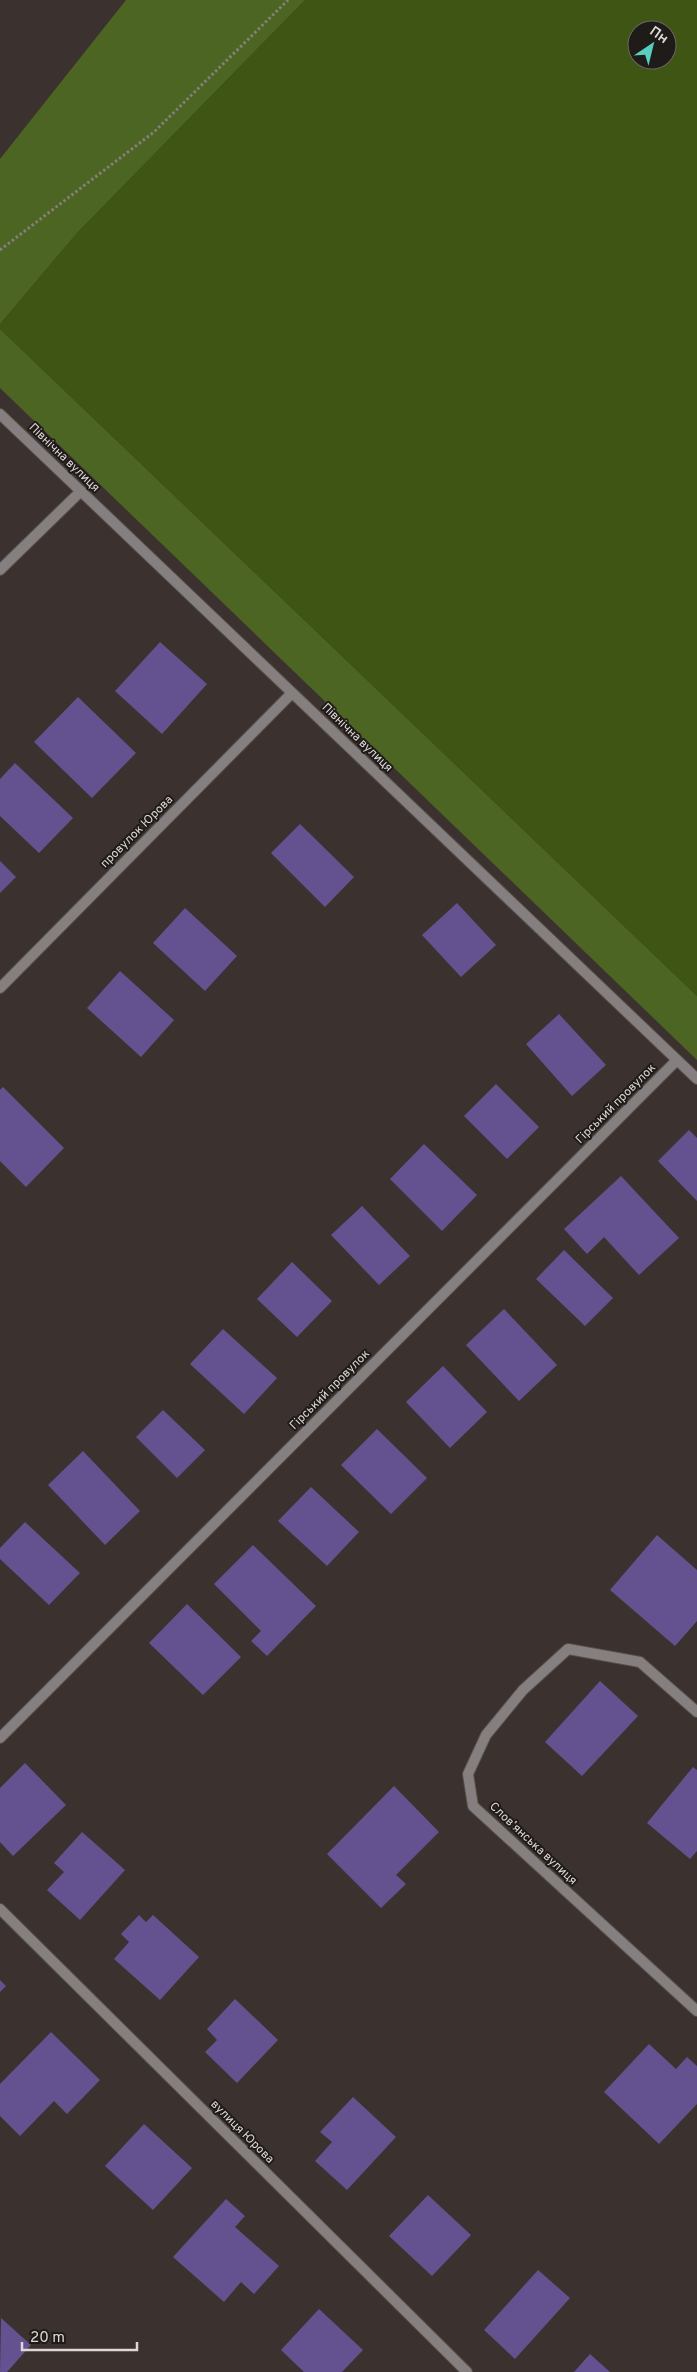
<svg xmlns="http://www.w3.org/2000/svg" width="697" height="2372" font-family="Overpass,sans-serif">
<style>
.green{fill:#3e5513;fill-rule:evenodd}
.forest{fill:#4d6522}
.building{fill:#63528f}
.lines{fill:none;stroke-linecap:round;stroke-linejoin:round}
.street-casing{stroke:#58504d;stroke-width:12}
.path{stroke:#867f7c;stroke-width:3;stroke-dasharray:2.5 2.5;stroke-linecap:butt}
.street{stroke:#85807f;stroke-width:10}
.labels{text-anchor:middle;dominant-baseline:central;stroke-width:4;stroke-linejoin:round;paint-order:stroke}
.street-label{font-size:12px;fill:#ded8d6;stroke:#1f1b19}
</style>
<rect width="100%" height="100%" fill="#3b322f"/>
<!-- green -->
<path class="green" d="M305 0H697V996L0 329V324L77 233ZM637 30H667V60H637Z"/>
<!-- forest -->
<path class="forest" d="M126 0H305L77 233 0 324V159Z
M0 329 697 996V1060L0 388Z"/>
<!-- building -->
<path class="building" d="M160 642 207 684 162 734 115 691Z
M78 697 136 753 92 798 34 742Z
M15 763 73 818 39 853 0 816V779Z
M300 824 354 877 325 907 271 853Z
M0 861 16 877 0 893Z
M457 903 496 945 461 977 422 935Z
M185 908 237 956 205 991 153 943Z
M120 971 174 1020 141 1057 87 1008Z
M559 1014 606 1065 572 1096 526 1044Z
M496 1084 539 1127 507 1159 464 1116Z
M3 1087 64 1148 26 1187 0 1161V1090Z
M689 1130 697 1138V1201L658 1161Z
M424 1144 477 1195 442 1231 390 1179Z
M621 1176 679 1238 639 1275 604 1237 587 1254 564 1229Z
M362 1206 410 1256 379 1285 331 1235Z
M564 1250 613 1298 585 1326 536 1279Z
M292 1262 332 1301 297 1337 257 1299Z
M504 1309 557 1365 519 1401 466 1345Z
M223 1329 277 1378 244 1414 190 1364Z
M443 1366 487 1412 450 1448 406 1402Z
M163 1410 205 1450 177 1478 136 1437Z
M377 1429 427 1478 391 1514 341 1465Z
M83 1451 140 1511 105 1545 48 1485Z
M311 1487 359 1532 327 1566 278 1521Z
M25 1522 80 1573 49 1605 0 1559V1548Z
M657 1535 697 1570V1621L675 1646 610 1590Z
M253 1545 316 1606 267 1656 251 1641 261 1631 214 1584Z
M187 1604 241 1657 203 1695 149 1643Z
M600 1681 638 1716 582 1776 545 1742Z
M25 1763 66 1805 13 1856 0 1842V1788Z
M693 1767 697 1770V1851L690 1859 647 1823Z
M394 1786 439 1832 396 1875 406 1884 381 1908 327 1854Z
M82 1832 125 1870 80 1920 47 1890 64 1872 54 1863Z
M139 1915 146 1922 153 1915 199 1957 160 2000 114 1959 129 1942 121 1934Z
M0 1980 6 1986 0 1992Z
M235 1999 278 2040 237 2083 205 2052 217 2040 207 2029Z
M51 2032 100 2080 67 2114 54 2101 20 2136 0 2116V2084Z
M649 2044 676 2069 687 2057 697 2066V2104L659 2144 604 2092Z
M353 2097 396 2137 347 2190 315 2161 332 2142 320 2132Z
M144 2124 192 2168 153 2210 105 2166Z
M428 2195 471 2235 432 2276 389 2236Z
M226 2199 245 2216 235 2227 279 2266 254 2294 241 2282 224 2302 173 2257Z
M538 2270 570 2298 515 2359 484 2330Z
M319 2309 363 2350 342 2372H304L281 2350Z
M1 2318 31 2345 7 2372H0Z
M590 2354 610 2372H574Z"/>
<g class="lines">
<!-- street casing -->
<g class="street-casing">
<path id="street" d="M0 414 697 1079
M0 570 81 491
M0 988 292 693
M697 1712 640 1662 568 1649 523 1690 486 1735 468 1774 473 1806 697 2011
M0 1738 677 1060
M0 1909 467 2372"/>
</g>
<!-- path -->
<path class="path" d="M0 250 154 132 288 0"/>
<!-- street -->
<use href="#street" class="street"/>
</g>
<g class="labels">
<!-- street labels -->
<g class="street-label">
<text transform="translate(64 458) rotate(44)">Північна вулиця</text>
<text transform="translate(357 738) rotate(44)">Північна вулиця</text>
<text transform="translate(137 832) rotate(-45)">провулок Юрова</text>
<text transform="translate(616 1104) rotate(-45)">Гірський провулок</text>
<text transform="translate(330 1390) rotate(-45)">Гірський провулок</text>
<text transform="translate(533 1844) rotate(43)">Словʼянська вулиця</text>
<text transform="translate(242 2132) rotate(45)">вулиця Юрова</text>
</g>
</g>
<!-- north arrow -->
<g transform="translate(652 45) rotate(35)"><circle r="24" fill="#1f1b19" stroke="#6b6765"/>
<path d="M0-4L9 19L0 12L-9 19Z" fill="#58cec0"/>
<text y="-8" font-size="14" font-weight="bold" text-anchor="middle" fill="#ded8d6">Пн</text>
</g>
<!-- scale -->
<path d="M22 2342v8h115v-8" fill="none" stroke="#ded8d6" stroke-width="2.5"/>
<text x="30" y="2342" font-size="15" fill="#ded8d6" stroke="#1f1b19" stroke-width="4" paint-order="stroke">20 m</text>
</svg>
